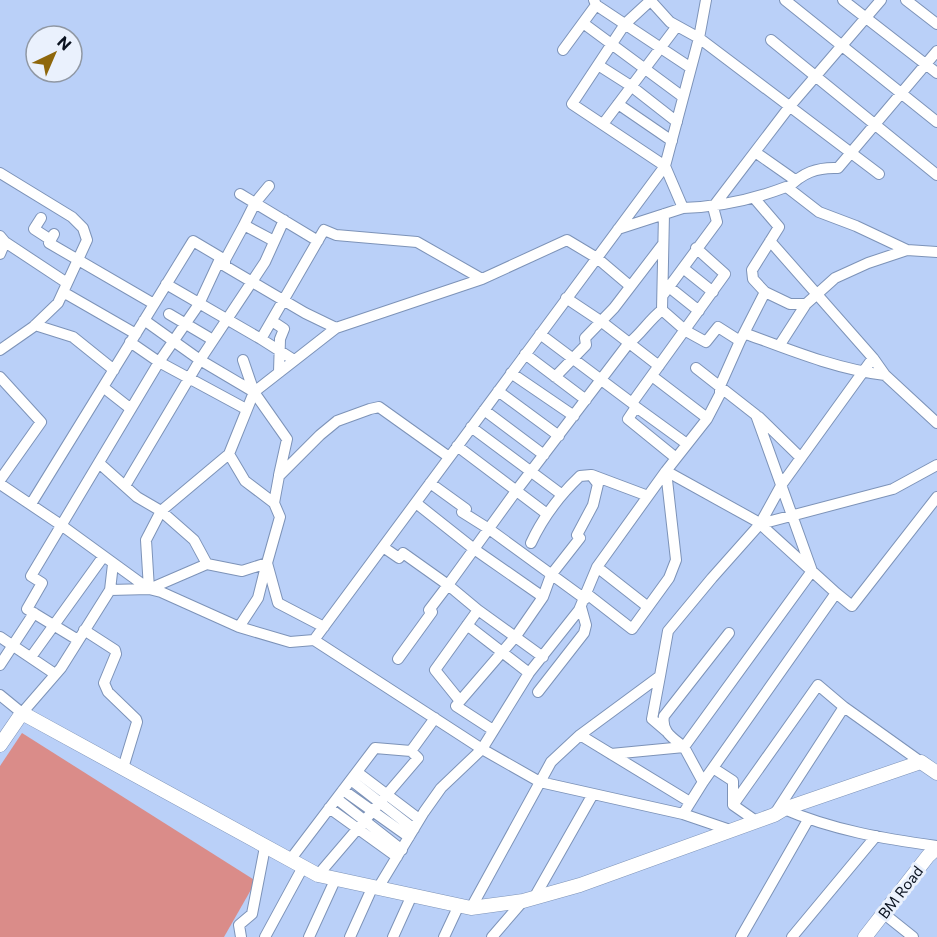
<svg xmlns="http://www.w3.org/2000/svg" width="937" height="937" font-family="Commissioner,sans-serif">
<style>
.green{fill:#da8c89}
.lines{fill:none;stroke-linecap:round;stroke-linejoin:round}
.minor-casing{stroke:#7d93b8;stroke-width:12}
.major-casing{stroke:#7d93b8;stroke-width:15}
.minor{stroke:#fff;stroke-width:10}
.major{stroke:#fff;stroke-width:14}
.labels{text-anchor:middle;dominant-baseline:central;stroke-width:6;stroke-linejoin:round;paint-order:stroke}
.street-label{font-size:15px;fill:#0a121f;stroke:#eaf1fd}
</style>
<rect width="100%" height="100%" fill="#bad0f8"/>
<!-- green -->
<path class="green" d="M22 733 256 881 224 937H0V766Z"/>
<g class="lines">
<!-- minor casing -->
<g class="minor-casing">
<path id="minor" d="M650 0 670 22 699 38 879 174
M785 0 937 122
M843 0 937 73
M906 0 937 24
M596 5 691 68
M583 23 683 97
M771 40 937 175
M563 50 596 5 594 0
M598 65 631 86 677 122
M618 104 672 141
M603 124 677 26
M755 152 795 180
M0 173 72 217 83 228 87 240 58 303 33 327 0 350
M788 188 819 212 856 226 907 250 937 252
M240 194 318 241
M683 208C719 207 752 200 786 187L788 188C802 173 817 167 838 168L937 51
M41 218 34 229 51 240
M244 225 255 203 269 186
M618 229 683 208 665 166 572 104 625 24 651 0
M54 234 49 243 154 304
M0 236 5 242 67 283
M770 241 873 358 885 375 937 423
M0 254 5 242
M683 268 713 292
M166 284 261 339
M669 287 699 311
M63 292 136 334
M765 292 790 304H806L835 278 868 263 907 250
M663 295 717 222 713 207 790 106 881 0
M566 298 602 322 659 366
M169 314 213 340
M144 320 200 360 254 392
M272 321 284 329 280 339 279 372
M35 325 73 337 114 370
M744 333C790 350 836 369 885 375
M540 334 632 403
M740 341 765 292 753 279 752 270 779 227 755 199
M130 342 159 362 246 409
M779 346 806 304
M525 354 586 400
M243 360 254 392 287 439 279 475
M294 360 261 339 324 230 336 235 417 242 482 279
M696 368 756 415 812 571 684 747 703 782
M511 373 574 416
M652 376 707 418
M0 377 41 422 0 480
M555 377 586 345 585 338 614 308 663 244
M103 387 131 409
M498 391 559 436
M636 407 687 444
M484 410 544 455
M759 417 801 458
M471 427 561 494
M457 446 547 514
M676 458 628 419 636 407 632 403 725 274 696 248
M99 463 137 497 161 511 194 540 207 564
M666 471 758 522 836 593
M592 475 648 496
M430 483 466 509 462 512 489 529 585 599
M0 484 61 525 149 589 161 592 239 627 290 642 314 640 482 749 540 782 683 814 730 830
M125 486 200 360 265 262 284 220
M274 503 279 476 320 435 337 421 370 409 379 407 449 457
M416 503 474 549 543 597
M31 504 193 241 225 260 244 225 274 241
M760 524 893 489 937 465
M383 547 399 558 403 553 448 585 429 610 432 612 398 659
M267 563 278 603 324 627
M597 567 648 607
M149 589 146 540 161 511 229 454 254 392 336 328 482 279 567 240 597 258 630 286
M110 590 113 564
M587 594 632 629 669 578 676 560 666 471
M478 610 543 657
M467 625 529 673
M239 627 258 598 266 566
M84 630 115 650 116 654 104 683 108 692 136 719 137 722 123 768
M0 637 55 674
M78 640 27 609 42 583 31 576 159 362 199 304 219 261 225 260V266L305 313 336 328
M314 640 665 166 699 38 706 0
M31 657 103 557
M0 665 34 613
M660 676 652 719 666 731
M538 692 584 633 586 625 581 607
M0 695 22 713 61 668 110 590 149 589 207 564 242 571 267 563 280 517 274 503 245 481 229 454
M460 701 516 636 543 597 551 575 580 538 577 535 593 505 598 484 591 475 580 476C559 496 543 517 531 543
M493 730 456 706 460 701 435 670 478 610 448 585 516 491 628 344C642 333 648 321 662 310
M580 735 660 676 668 631 712 578 760 524 782 484 873 358
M684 747C673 738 661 732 664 716L729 633
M611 754 684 747
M713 768 733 781V805
M357 772 419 819
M351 780 414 829
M343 790 409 837
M337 799 402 850
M329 808 397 857
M784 809C832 830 885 839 937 846
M683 814 703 782 836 593 852 606 937 497
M774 815 844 707 921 762
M756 821 733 805 818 685 844 707
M290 860 375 748 411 751
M318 875 418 758 411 751 435 718
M378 888 424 812 441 788 482 749 529 673 579 610 597 567 666 471 707 419 720 394V386L740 341 718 327 706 342 686 331 662 310 664 214
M534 898 593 794
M471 908 551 762 580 735 690 802
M883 913 913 937
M241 937 239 925 252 914 265 847
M265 937 303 867
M309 937 336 878
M350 937 373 886
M393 937 412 895
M444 937 459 905
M492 937 523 901
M741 937 808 820
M792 937 876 836"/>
</g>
<!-- major casing -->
<g class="major-casing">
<path id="major" d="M0 745 22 713 318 875 471 908 523 901 580 885 774 815 784 809 921 762 937 773
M865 937 928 856 937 848"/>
</g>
<!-- minor -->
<use href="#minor" class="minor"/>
<!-- major -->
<use href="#major" class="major"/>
</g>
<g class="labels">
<!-- street labels -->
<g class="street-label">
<text transform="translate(900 892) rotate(-52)">BM Road</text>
</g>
</g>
<!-- north arrow -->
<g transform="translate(54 54) rotate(44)"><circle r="28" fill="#eaf1fd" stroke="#9098a4" stroke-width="1.5"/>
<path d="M0-4.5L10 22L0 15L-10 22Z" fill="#8e670c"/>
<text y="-9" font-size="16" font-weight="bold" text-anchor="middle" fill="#0a121f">N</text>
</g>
</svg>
